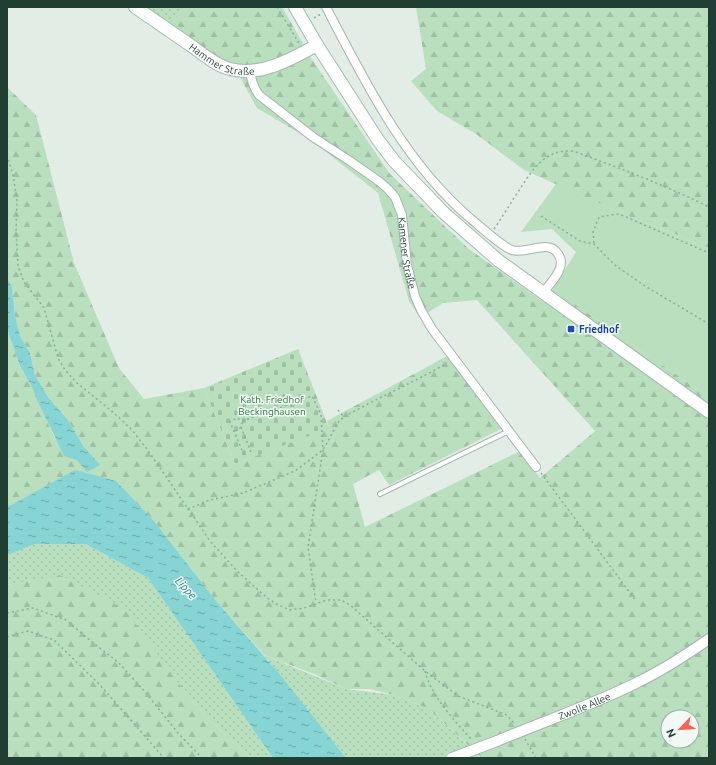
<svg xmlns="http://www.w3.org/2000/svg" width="716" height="765" font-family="Ubuntu,sans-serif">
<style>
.grass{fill:url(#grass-dots)}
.forest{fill:url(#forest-firs);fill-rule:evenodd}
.cemetery{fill:url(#cemetery-stones)}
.garden{fill:#b9dfbe}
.water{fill:url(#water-ripples)}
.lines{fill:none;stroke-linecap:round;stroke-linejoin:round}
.service-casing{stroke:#a4b5ac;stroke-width:6}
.minor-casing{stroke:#a4b5ac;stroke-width:10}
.tertiary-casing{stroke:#a4b5ac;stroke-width:12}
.secondary-casing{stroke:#a2bcaf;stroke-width:14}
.path{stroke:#81b29b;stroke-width:1.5;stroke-dasharray:2 3;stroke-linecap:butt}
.service{stroke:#fff;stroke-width:4}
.minor{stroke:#fff;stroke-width:8}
.tertiary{stroke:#fff;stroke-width:10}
.secondary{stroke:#fff;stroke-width:12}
.tertiary-bridge-casing{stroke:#a4b5ac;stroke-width:12;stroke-linecap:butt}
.tertiary-bridge{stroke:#fff;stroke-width:10}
.transit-dot{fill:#1a4fb4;stroke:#f2f9f5;stroke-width:1.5}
.labels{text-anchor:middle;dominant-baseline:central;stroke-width:3;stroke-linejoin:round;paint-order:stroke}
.street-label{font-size:10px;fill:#213e32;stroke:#f2f9f5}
.transit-label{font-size:10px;font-weight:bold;fill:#164399;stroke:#f2f9f5;text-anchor:start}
.park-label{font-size:10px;fill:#29773c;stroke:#f2f9f5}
.water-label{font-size:11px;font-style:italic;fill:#187b7d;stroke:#f2f9f5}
</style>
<defs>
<pattern id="grass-dots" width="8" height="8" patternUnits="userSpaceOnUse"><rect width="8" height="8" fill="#b9dfbe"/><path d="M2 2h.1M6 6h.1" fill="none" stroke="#9fc0a4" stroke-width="1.8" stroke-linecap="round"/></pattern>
<pattern id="forest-firs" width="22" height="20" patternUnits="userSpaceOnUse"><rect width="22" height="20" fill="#b9dfbe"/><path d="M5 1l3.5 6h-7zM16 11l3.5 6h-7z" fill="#9fc0a4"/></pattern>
<pattern id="cemetery-stones" width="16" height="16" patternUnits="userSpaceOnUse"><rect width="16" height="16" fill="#b9dfbe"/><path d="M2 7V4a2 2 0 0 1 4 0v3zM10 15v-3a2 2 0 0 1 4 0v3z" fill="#9fc0a4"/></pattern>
<pattern id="water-ripples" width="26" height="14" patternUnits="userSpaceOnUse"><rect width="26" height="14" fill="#87d4d4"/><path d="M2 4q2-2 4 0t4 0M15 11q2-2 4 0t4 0" fill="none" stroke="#6eadad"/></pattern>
</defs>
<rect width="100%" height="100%" fill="#e2ede6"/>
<!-- grass -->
<path class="grass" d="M134 7H188L160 26Z
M35 544H86L148 578 273 758H251L205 716 185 692 60 576 7 585V555Z
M264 655 346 689 394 695 429 709 481 758H346Z"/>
<!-- forest -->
<path class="forest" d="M188 7H282L313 61 390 174 469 249 545 303 553 289 709 397V758H482L429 709 394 695 370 689H346L314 674 264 655 217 602 154 521 115 481 7 506V329L20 366 32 387 55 439 99 465 84 447 68 420 48 397 35 375 30 353 20 336 15 317 12 286 7 278V87L36 115 74 263 119 368 144 399 204 388 235 464 329 427 327 421 449 355 503 428 389 485 379 470 353 484 365 527 520 451 540 478 595 431 477 300 443 303 420 318 409 301 378 193 311 140 257 108 241 79V70L230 69 160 26ZM668 717H692V741H668Z
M416 7H709V250L687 239 618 212 524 170 476 134 437 111 411 81 426 69Z
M60 575 125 609 185 692 205 716 251 758H7V585Z"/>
<!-- cemetery -->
<path class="cemetery" d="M298 349 329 428 235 464 204 388Z"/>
<!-- garden -->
<path class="garden" d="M556 184 618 212 687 239 709 250V397L553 289 576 252 552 229 521 232Z"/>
<!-- water -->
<path class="water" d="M7 278 12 286 15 316 20 336 30 353 35 375 48 397 68 420 84 447 100 465 87 472 77 460 64 456 37 400 32 387 20 366 7 329Z
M75 470 116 481 154 521 217 602 278 672 346 758H273L148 578 86 544H35L7 555V506L13 504Z"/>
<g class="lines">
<!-- service casing -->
<g class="service-casing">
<path id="service" d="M380 494 509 431"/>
</g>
<!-- minor casing -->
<g class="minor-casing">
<g id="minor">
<path d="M326 7C365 82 405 163 471 219 481 227 501 246 512 250 522 253 535 247 545 247 551 247 555 249 558 254 568 267 550 283 543 293"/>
<path id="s1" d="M250 70C251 80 253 87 259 95L313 137 350 161 380 182 388 189 395 197 402 215 407 265 415 296 421 310 432 329 536 467"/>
</g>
</g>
<!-- tertiary casing -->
<g class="tertiary-casing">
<g id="tertiary">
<path id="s2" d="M497 741C544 721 593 705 638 682 663 670 686 655 709 639"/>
</g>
</g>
<!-- secondary casing -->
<g class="secondary-casing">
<g id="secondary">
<path id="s3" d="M135 7C154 20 174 34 193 47 204 55 217 66 230 69 260 77 292 59 317 45"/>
<path d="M295 7 317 45 378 140 394 161 444 213 499 261 709 412"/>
</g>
</g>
<!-- path -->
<path class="path" d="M277 7 299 43
M314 18 321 14
M7 155 13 175 17 201 16 231 18 266 24 282 44 308 58 358 65 370 77 383 114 413 132 430 147 449 210 541 237 571 266 597 276 604 290 610 304 608 327 600H341L350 605 425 671 458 696 507 715 514 723
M541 216 580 241 594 244 616 266 645 286 709 324
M494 229C503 216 511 202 520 189 533 169 545 149 573 151 619 168 665 185 709 207
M594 243 593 232 599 217 619 214 709 253
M338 410 344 417C377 398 413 383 447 363
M241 427 251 452
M235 431 241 427 243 421
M244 455 230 422 237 418 243 421 312 396 321 415 323 450 308 547 316 603
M541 473 636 601
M188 509 210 500 243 493 295 471 323 450 339 421 344 417
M7 613 33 608 66 620 92 642 118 662 146 693 178 733 202 758
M7 637 28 631 54 640 100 685 164 758
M425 671C430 694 456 723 472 740
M525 739 536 758"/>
<!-- service -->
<use href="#service" class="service"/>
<!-- minor -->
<use href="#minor" class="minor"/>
<!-- tertiary -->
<use href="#tertiary" class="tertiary"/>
<!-- secondary -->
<use href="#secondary" class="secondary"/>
<!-- tertiary-bridge casing -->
<g class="tertiary-bridge-casing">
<path id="tertiary-bridge" d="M452 758 497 741"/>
</g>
<!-- tertiary-bridge -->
<use href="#tertiary-bridge" class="tertiary-bridge"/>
</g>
<!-- markers -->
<rect class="transit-dot" x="567" y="325" width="8" height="8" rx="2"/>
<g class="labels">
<!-- street labels -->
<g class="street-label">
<text stroke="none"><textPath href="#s3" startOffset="103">Hammer Straße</textPath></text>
<text stroke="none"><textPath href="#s1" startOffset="255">Kamener Straße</textPath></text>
<text stroke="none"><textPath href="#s2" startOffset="94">Zwolle Allee</textPath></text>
</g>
<!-- transit labels -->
<g class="transit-label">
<text x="579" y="329">Friedhof</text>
</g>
<!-- park labels -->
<g class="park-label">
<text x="272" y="399">Kath. Friedhof<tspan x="272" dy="12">Beckinghausen</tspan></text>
</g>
<!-- water labels -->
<g class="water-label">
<text transform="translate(186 588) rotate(47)">Lippe</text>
</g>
</g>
<!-- border -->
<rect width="716" height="765" fill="none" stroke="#213e32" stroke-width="16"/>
<!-- north arrow -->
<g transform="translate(680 729) rotate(245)"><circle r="19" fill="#f2f9f5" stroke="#9eaea7"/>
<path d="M0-3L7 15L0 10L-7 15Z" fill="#f86454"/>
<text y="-6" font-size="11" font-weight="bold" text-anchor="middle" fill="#213e32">N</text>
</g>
</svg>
